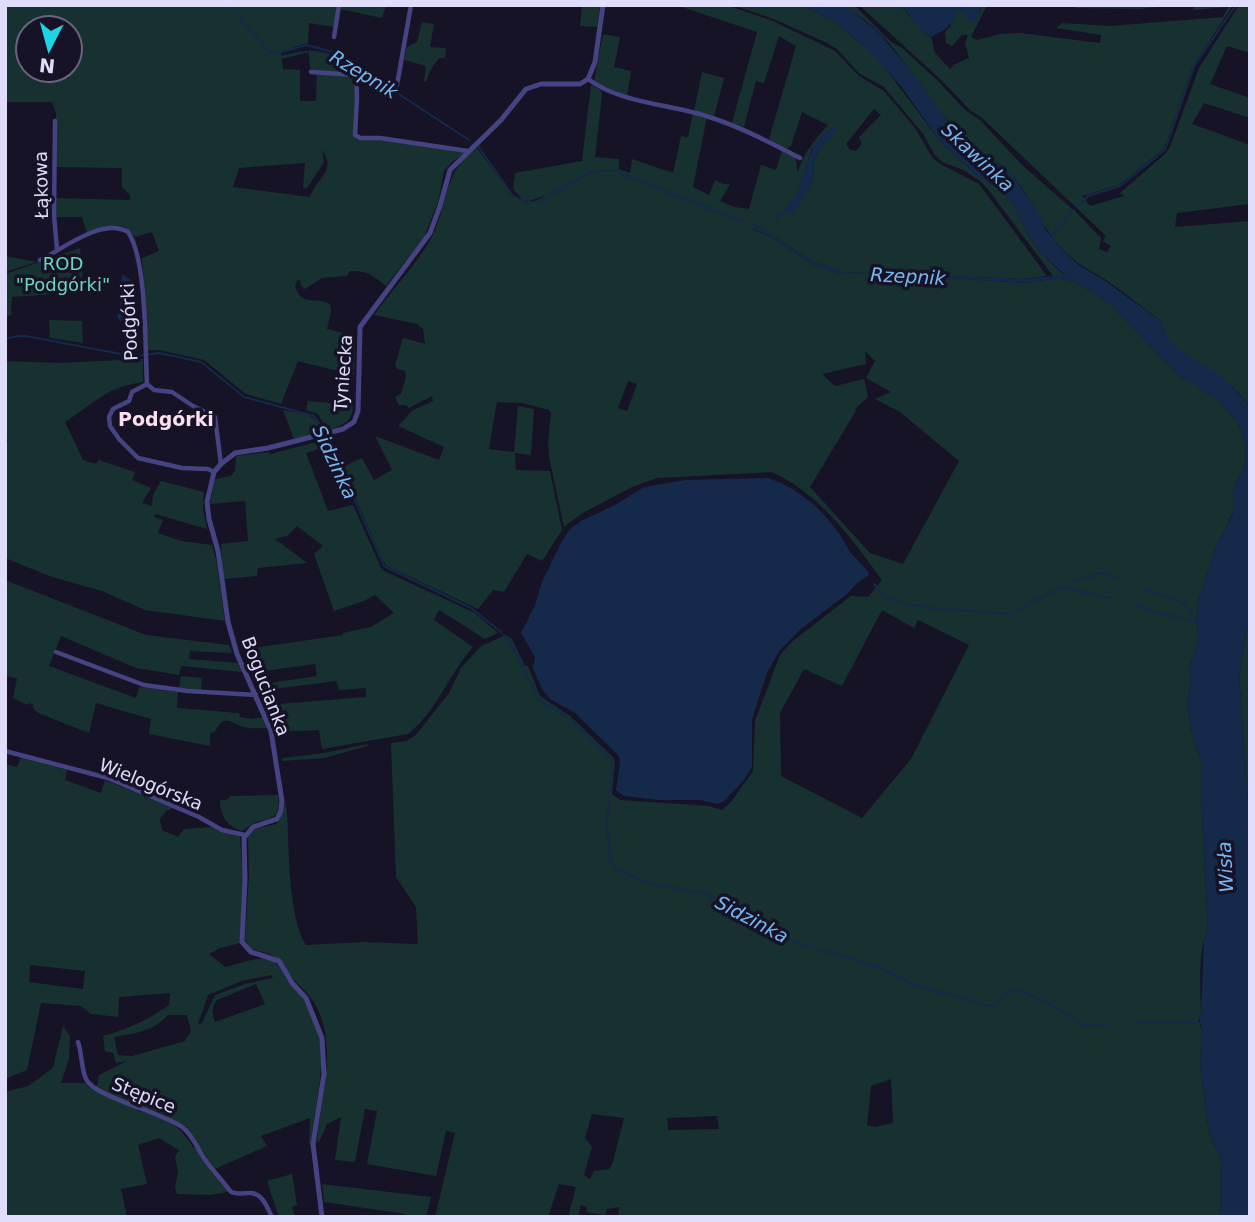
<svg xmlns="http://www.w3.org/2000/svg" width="1255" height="1222" font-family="'DejaVu Sans',sans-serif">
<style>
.green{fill:#173130;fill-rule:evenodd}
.water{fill:#15294a}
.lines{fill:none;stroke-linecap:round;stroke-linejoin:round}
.stream{stroke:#15294a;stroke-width:2}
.minor{stroke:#454381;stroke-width:4.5}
.tertiary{stroke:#454381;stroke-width:5}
.labels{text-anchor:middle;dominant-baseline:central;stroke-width:7;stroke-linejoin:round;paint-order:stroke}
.street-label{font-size:18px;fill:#e0ddfb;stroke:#161327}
.park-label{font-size:18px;fill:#70d4bb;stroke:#161327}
.water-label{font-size:19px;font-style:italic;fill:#77b8f0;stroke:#161327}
.neighbourhood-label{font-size:19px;font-weight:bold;fill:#fbdff1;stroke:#161327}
</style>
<rect width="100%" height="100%" fill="#161327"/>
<!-- green -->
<path class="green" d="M5 5H338L334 27 309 23 308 43 282 51 281 56C316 46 328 50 357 69L354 136 357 140 382 139 466 152 452 162 444 171 438 202 424 237 386 286C374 276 366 270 350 271L347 276 322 278 305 289 300 285 301 281 297 280 295 287C302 307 316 296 330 304L331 311 327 329 343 333 355 342 354 375 298 361 281 404 246 394 204 360 159 350H146L147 328 142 258 159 251 152 232 135 237 125 227 120 226 87 233 82 217H55L56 198 130 200V195L122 187V168L56 167V113L52 102H5ZM28 28H70V70H28ZM309 52 310 70H317L316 101H300V70L283 69 282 59ZM322 150C337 172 317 177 310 197L233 187 239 168 305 163 303 188H307L324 162Z
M340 5H386L382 18 340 9Z
M582 5H600L597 27 580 26Z
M676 5H726L773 21 835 51 859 76 884 91 915 128 932 157 940 164 979 184 1047 276 1024 279 842 272 814 262 754 224 753 229 775 239 812 264 841 274H887L1026 283 1059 278 1076 282 1108 302 1181 376 1221 402 1239 425 1246 447 1245 465 1233 491V512L1217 545 1197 605 1198 641 1189 670 1191 678 1187 705 1194 743 1201 758V792L1208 932C1197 947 1201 996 1201 1016L1198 1020 1202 1030 1200 1065 1209 1133 1221 1159 1220 1217H618L619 1207 607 1209 605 1215 586 1212 587 1207 581 1205 578 1217H568L576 1187 559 1184 548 1217H435L455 1133 446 1131 436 1176 367 1164 377 1111 365 1109 355 1162 335 1160 341 1117 327 1124 319 1142 317 1143C320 1096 341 1041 311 998 306 990 298 985 292 978 286 972 283 962 275 957 268 952 258 952 250 948L245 940 249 876 248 836 254 829 276 824 283 813 286 801C290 838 286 914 306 945L362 942 416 944 418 943 416 907 396 877 391 743 406 741 416 735 449 693 461 668 481 646 506 635 512 639 525 666H528L540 696 570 716 613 757 615 763 612 794 620 800 709 806 722 810 731 802 753 771 755 721 780 655 794 640 851 596 868 597 882 580C851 538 820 494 772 472L657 478 632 487 581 514 564 527 549 457 548 442 551 413 549 410 522 403 497 402 489 449 514 452 518 406 534 409 531 455 515 453 516 470 550 471 562 530 542 561 527 554 504 592 493 590 478 609 387 566 383 561 342 467 362 458 374 480 392 470 375 436 439 460 444 447 398 426 413 410 433 401 432 396 409 408 406 405H399L395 397 401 394 406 377 405 371 397 369 395 365 403 338 425 344 423 329 417 324 374 315C391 291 415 266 429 242 450 206 440 174 477 148L512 195 525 203 542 200 544 196 529 201 523 200 513 189 515 173 582 161 591 85 601 90 602 95 595 157 619 159V169L630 173 632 159 673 173 681 136 688 137 693 113 707 117 693 187 709 195 715 180 724 184H730L720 201 734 207 749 209 761 165 776 170 782 151 795 156 798 172C803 153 815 140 828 125L802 112 791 146 785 149 769 139 796 46 779 36 764 83 756 81 744 127 732 123 757 32ZM874 109 881 115 859 137 862 144 856 151 850 150 846 144ZM839 127 820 148 814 160 813 179 792 213 812 148ZM865 351 875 361 866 378 891 392 875 399 900 412 959 461 903 564 870 553 810 487 857 409 854 410 868 397 864 379 835 386 822 374 866 364ZM628 381 637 384 627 411 618 408ZM882 610 914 628 918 620 969 645 911 759 862 818 781 776 780 713 804 669 842 686ZM891 1079 893 1123 875 1127 867 1125 871 1086ZM592 1114 624 1118 612 1165 609 1169 594 1171 590 1179 584 1175 592 1147 585 1138ZM717 1116 719 1129 668 1130 667 1118Z
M732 5H801L833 20 866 48 882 64 943 145 978 176 1000 189 1014 205 1028 235 1040 252 1065 276H1053L987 188 980 181 963 170 942 162 934 154 924 135 884 87 860 74 837 49 825 42 774 19Z
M839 5H854L890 41 902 48 937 80 965 110 980 120 1022 165 1078 214 1101 238 1099 249 1107 252 1111 246 1103 241 1106 236 981 117 971 111 939 78 859 5H900L927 35 931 37 935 53 950 69 955 64 969 58 965 43 968 35H962L952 46 946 43 945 32 950 27 956 9 979 17 982 5H987L971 37 977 40 1000 34 1020 33 1100 43 1101 35 1056 28 1062 23 1110 26 1223 17 1228 7 1194 10 1193 5H1233L1193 66 1164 149 1119 185 1082 196 1090 206 1124 196 1120 193 1165 154 1170 147 1199 68 1239 5H1250V53L1227 46 1210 84 1250 98V118L1204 103 1192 124 1250 145V204L1177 213 1175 227 1250 221V407C1241 395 1231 385 1219 376 1201 362 1163 347 1161 321 1143 308 1125 293 1106 280 1092 271 1078 265 1066 253 1043 231 1033 199 1012 175 1003 165 988 158 978 150 968 143 959 133 951 124 914 85 891 26 839 5Z
M1077 5H1172L1140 9 1075 8Z
M422 22 434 24 430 47 446 48 445 58H439L430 71 426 82 424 81 426 66 404 60 407 47 417 42Z
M603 34 620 37 614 67 631 71 627 96 594 82Z
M702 72 724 78 714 117 694 111Z
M80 248 84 292 12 297 11 315 5 317V274Z
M5 256 37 262 5 272Z
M49 320 82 321 83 343 50 338Z
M143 359V382C104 388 95 403 65 422L83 460 96 464 99 460 135 472 132 480 151 488 142 503 152 506 153 495 161 481 204 492 203 510 207 529 155 514 154 517 163 520 158 533 181 541 212 545 216 559 225 621 145 610 102 591 52 577 5 558V448L8 440 5 439V361L60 363Z
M308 401 353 405C353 423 342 425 327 430L318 414 306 410Z
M283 410C302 414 315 412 323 432L294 439Z
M324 440 327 446 306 453 328 511 353 505 382 570 475 613 498 633 485 639 439 610 434 620 473 647C449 674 437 711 408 734L322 749 319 730 274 732 272 720 266 705 366 697V688L339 690 336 681 260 691 256 685 317 676 315 664 251 673 245 649 343 635V633L371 627 394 613 375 595 364 601 334 611 314 554 323 546 297 526 287 536 275 539 307 563 258 568 257 576 223 579 221 544 248 541 245 501 210 504 215 479 231 476 235 471 236 456 269 452 270 454Z
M5 580 146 635 229 645 232 653 190 651 189 659 238 663 242 672 181 666 179 675 136 668 61 636 49 666 136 698 139 687 178 692 177 708 239 713 240 717 252 719 263 717 267 728C259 728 249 729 243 727 228 721 224 714 215 732L210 733V746L149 734 151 719 96 703 89 733 38 713 32 707 34 705 29 703 27 705 13 698 17 679 5 675Z
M1250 608V830L1239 677Z
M181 676 202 678 201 690 179 688Z
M368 744 367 746 324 758 282 761V758L324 753Z
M21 757 67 770 65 780 101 793 105 780 173 808 166 811 160 819 162 830 178 837 184 829 211 827 221 832 240 836 243 880 240 943 220 948 209 954 225 967C240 964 265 952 277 964 282 969 284 977 289 983 295 989 303 995 307 1002 334 1047 315 1097 311 1145L309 1144 310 1118 261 1136 267 1146 215 1169C190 1134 183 1114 136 1107L138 1111C164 1116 179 1124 193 1147L197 1148 227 1189V1192L211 1195 177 1194 175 1187 178 1172 175 1157 179 1150 159 1138 138 1145 147 1184 121 1189 127 1217H5V1092L28 1086 53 1068 63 1026 70 1036 69 1059 61 1083H85L90 1088 97 1086 99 1075 127 1061 116 1063 113 1053 105 1051 103 1036C128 1029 148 1020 169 1005L170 993 119 997 118 1017 91 1014 81 1006 41 1003 27 1070 5 1079V764L17 767ZM30 965 85 971 83 989 29 982ZM271 975 273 978 245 984 215 995 202 1023 198 1024 208 995 242 981ZM256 984 265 1004 215 1022C212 1014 211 1007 217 1000ZM168 1015H187L191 1031 185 1041 132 1056 118 1055 114 1037C134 1034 154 1031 168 1015Z
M278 795C281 818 276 816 257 822 251 824 247 828 242 831 228 827 219 815 220 800H226L231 796Z
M292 1174 297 1205 292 1207 295 1217H279L267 1181Z
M322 1184 431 1197 426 1217H405V1214L324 1202Z"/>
<!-- water -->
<path class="water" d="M801 5H839L851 10 878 32 915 76 948 122 975 148 1011 173 1041 217 1046 230 1065 253 1080 266 1104 280 1162 322C1163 347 1200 361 1218 374 1230 384 1240 395 1250 407V608L1239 677 1250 830V1217H1220L1221 1159 1209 1133 1200 1065 1202 1030 1198 1014 1201 1015 1204 940 1208 932 1201 792V758L1194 743 1187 705 1191 678 1189 670 1198 641 1197 605 1217 545 1233 513V491L1245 465 1246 447 1239 425 1221 402 1181 376 1108 302 1076 282 1059 278 1026 283 887 274H841L812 264 775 239 752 228 754 224 814 262 842 272 1024 279 1065 275 1040 252 1028 235 1014 205 1000 189 978 176 943 145 900 85 866 48 833 20Z
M900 5H982L979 17 973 22 968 21 963 12 956 9C954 26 945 30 931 37 917 30 912 15 900 5Z
M838 126V129L820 148 814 160 813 179 806 194 792 213H787L785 209C790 201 797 194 800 185 808 164 812 132 838 126Z
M122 274 131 280 132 316 120 321 117 316 120 307Z
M768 478C796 487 818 506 835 528 841 535 845 544 850 552 856 559 863 565 869 573L868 576 857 583 847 594 801 629 779 651 767 673 752 719V767L744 780 724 801 718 804 700 800H659L624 796 616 790 620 762 618 755 575 713 550 699 542 689 533 668 535 657 521 633 535 605 542 582 562 541 570 529 581 521 615 505 644 487 686 480Z"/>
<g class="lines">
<!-- stream -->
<path class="stream" d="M228 5 270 52 278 53 307 45 336 53 469 140
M478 146 513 196 523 201 534 202 544 198 591 172 613 170 743 222
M1082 202 1088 196 1120 186 1165 150 1194 66 1236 5
M1077 207H1078
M776 221 779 215 786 212
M1052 236 1074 210
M5 339 18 336H26L121 354 137 356 159 353 201 362 244 397 314 416 324 430
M326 436 384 566 471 608 501 632
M1072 582 1101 573 1117 579
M874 584 884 596 906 604 931 608 1011 614 1061 587 1111 598
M1142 588 1183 603 1197 619
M1136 606 1197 623
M504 635 514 649 540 701 566 716 614 761 609 793 607 829 611 863 615 868 644 882 705 894 792 941 878 967 915 985 989 1006 995 1005 1010 992 1018 990 1052 1005 1084 1025 1108 1024
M1137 1023H1199
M1131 1024H1132"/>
<!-- minor -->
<path class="minor" d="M334 37 339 5
M311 72 356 75 357 98 355 135 360 138H380L468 151
M588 79C620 103 669 104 706 116 739 126 769 142 800 158
M397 85 411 5
M55 121 54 215 57 249
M40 260C63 249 102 217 128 232 147 259 145 349 147 384
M214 472 208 469 182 468 138 458 119 439 110 426 109 417 113 409 129 401 132 392 147 384 154 390 172 392 193 406 215 417 221 464
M56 652 144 685 188 691 256 695
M5 751 108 778 199 817 222 830 245 835
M78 1042C82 1053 81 1068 86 1079 94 1097 162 1112 182 1127 193 1135 197 1148 204 1158 212 1170 223 1181 231 1192 239 1195 241 1193 249 1193 262 1192 267 1207 272 1217"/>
<!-- tertiary -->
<path class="tertiary" d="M322 1217 313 1144 324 1074 322 1038 306 998 292 983 279 961 251 952 242 942 245 880 244 838 253 827 277 819 281 811 282 801 271 731 237 654 228 622 218 551 209 519 207 502 214 472 221 464 235 453 268 448 343 429 354 422 358 411 360 327 430 233 440 206 450 170 501 120 526 89 541 84H580L588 79 595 62 603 5"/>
</g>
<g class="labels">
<!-- street labels -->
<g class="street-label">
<text transform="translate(41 185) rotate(-91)">Łąkowa</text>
<text transform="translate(129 322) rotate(-93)">Podgórki</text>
<text transform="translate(343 373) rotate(-86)">Tyniecka</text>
<text transform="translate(266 686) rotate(69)">Bogucianka</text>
<text transform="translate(151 784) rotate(22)">Wielogórska</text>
<text transform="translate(144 1095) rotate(22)">Stępice</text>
</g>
<!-- park labels -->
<g class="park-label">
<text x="63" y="263">ROD<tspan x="63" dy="21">"Podgórki"</tspan></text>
</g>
<!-- water labels -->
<g class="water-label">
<text transform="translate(364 74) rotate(31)">Rzepnik</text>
<text transform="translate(978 157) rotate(43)">Skawinka</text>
<text transform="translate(908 276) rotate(3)">Rzepnik</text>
<text transform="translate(335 462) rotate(65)">Sidzinka</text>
<text transform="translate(1225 867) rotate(-93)">Wisła</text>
<text transform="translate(752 919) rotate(28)">Sidzinka</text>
</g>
<!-- neighbourhood labels -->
<g class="neighbourhood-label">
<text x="166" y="419">Podgórki</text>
</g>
</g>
<!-- border -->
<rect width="1255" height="1222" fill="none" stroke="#e0ddfb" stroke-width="14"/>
<!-- north arrow -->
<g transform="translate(49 49) rotate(186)"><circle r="33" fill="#161327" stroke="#67647c" stroke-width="2"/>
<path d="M0-5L12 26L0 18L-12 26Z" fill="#1fd3e6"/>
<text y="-10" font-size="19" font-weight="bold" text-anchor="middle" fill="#e0ddfb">N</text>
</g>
</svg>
